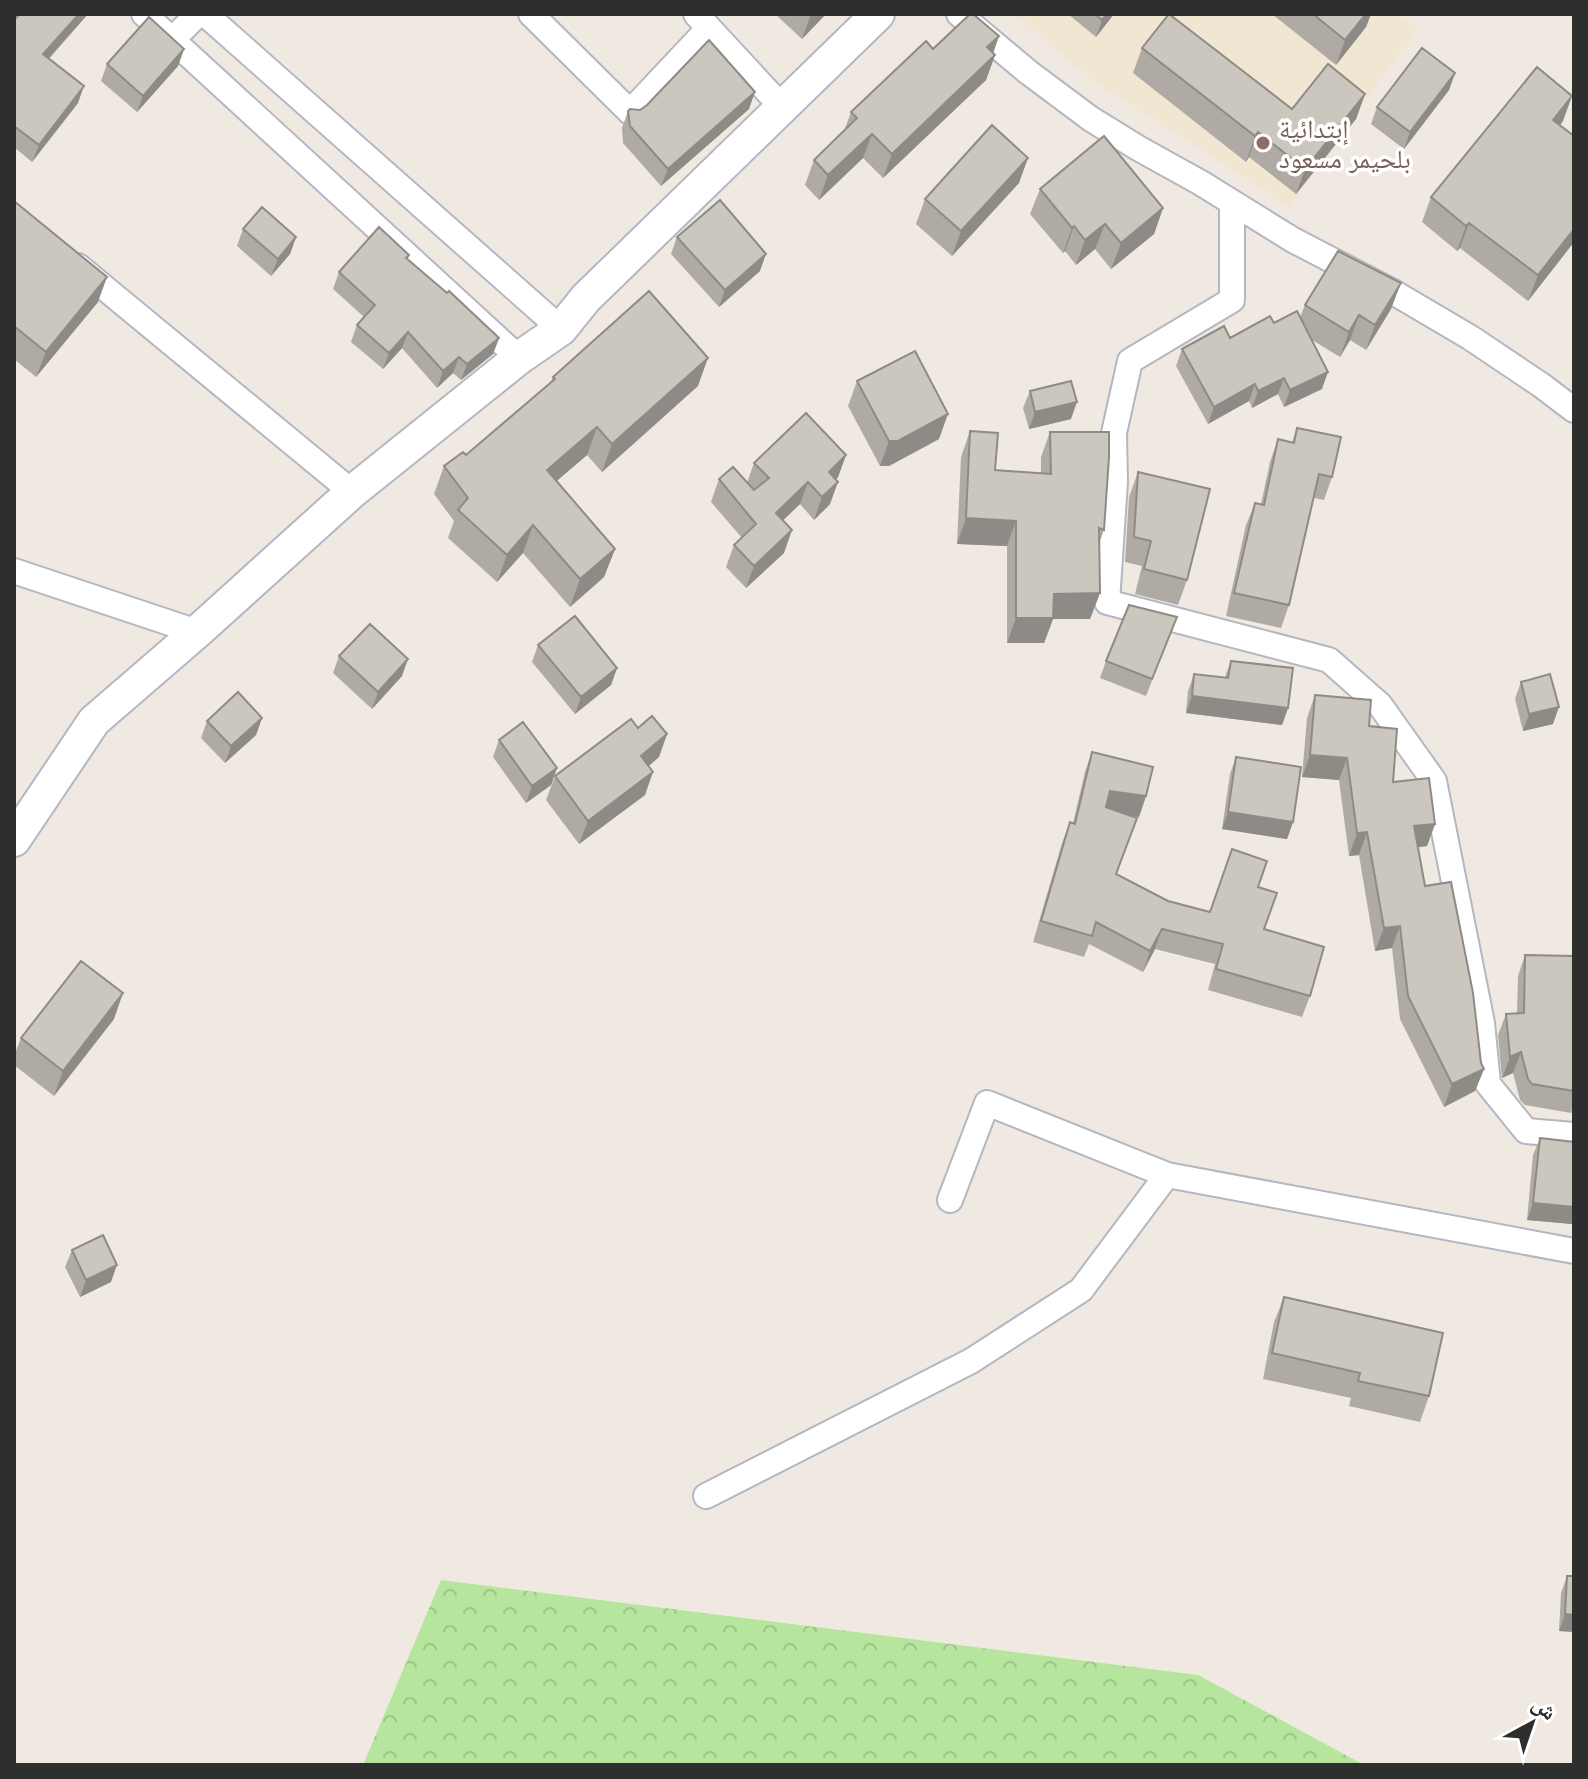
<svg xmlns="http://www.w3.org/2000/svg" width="1588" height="1779" font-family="Inter,'Noto Naskh Arabic',sans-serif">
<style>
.education{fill:#f0e6d1}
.forest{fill:url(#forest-crowns)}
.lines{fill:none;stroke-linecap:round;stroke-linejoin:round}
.street-casing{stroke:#b4b7c1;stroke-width:28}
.secondary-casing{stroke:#b4b7c1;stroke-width:36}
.street{stroke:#fff;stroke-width:24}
.secondary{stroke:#fff;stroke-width:32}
.wall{fill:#afaba4}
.shaded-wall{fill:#8e8b86}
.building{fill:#cbc7bf;stroke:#8e8b86;stroke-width:2}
.education-dot{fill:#8d6e63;stroke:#fff;stroke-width:3}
.labels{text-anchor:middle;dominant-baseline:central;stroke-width:7;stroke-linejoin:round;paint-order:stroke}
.education-label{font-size:26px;fill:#785e54;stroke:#fff;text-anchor:start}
</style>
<defs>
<pattern id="forest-crowns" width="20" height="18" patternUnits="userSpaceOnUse" patternTransform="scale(2)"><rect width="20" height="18" fill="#b6e59e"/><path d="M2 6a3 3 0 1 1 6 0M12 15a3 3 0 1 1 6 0" fill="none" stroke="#9dc588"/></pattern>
</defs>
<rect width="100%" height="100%" fill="#efe9e1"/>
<!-- education -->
<path class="education" d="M1014 14H1396L1417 29 1290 207 1089 78Z"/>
<!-- forest -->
<path class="forest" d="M441 1580 1198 1675 1364 1765H363Z"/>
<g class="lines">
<!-- street casing -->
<g class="street-casing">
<path id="street" d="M144 14 519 358
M205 14 561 329
M531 14 630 112 709 28
M696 14 782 107
M959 14 1028 72 1091 119 1138 148 1201 183 1293 240 1393 292 1471 338 1541 385 1574 410
M172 40 198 14
M1232 202V300L1130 361 1114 433 1115 482 1107 602 1329 660 1380 705 1434 781 1482 1023 1488 1084 1526 1131 1574 1135
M78 266 352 492
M14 571 197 632
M950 1200 987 1103 1167 1175 1574 1251
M706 1496 971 1361 1081 1290 1167 1175"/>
</g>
<!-- secondary casing -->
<g class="secondary-casing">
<path id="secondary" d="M14 840 94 721 197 632 352 492 519 358 561 329 586 298 878 14"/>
</g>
<!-- street -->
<use href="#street" class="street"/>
<!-- secondary -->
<use href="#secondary" class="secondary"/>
</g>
<!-- wall -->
<path class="wall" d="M20 14H88L49 59 78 103 32 162 14 147V20Z
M775 14H826L802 39Z
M1068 14H1114L1096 37Z
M1272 14H1371L1366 27 1336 65Z
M1142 48 1292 109 1365 94 1356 119 1296 194 1249 157 1246 162 1133 73Z
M184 49 178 66 137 112 101 81 107 64Z
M933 49 993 53 995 55 986 80 883 178 863 158 819 200 805 185 814 160 844 131 851 112Z
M1455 73 1449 90 1404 149 1371 124 1377 107Z
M749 109 661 186 623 143 622 128 628 111 640 110Z
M1563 121 1560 125 1574 136V242L1528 301 1460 248 1457 251 1422 222 1431 197Z
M1019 183 952 256 916 224 925 199Z
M1040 189 1163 208 1154 234 1111 269 1095 249 1076 265 1065 251 1063 253 1030 214Z
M14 201 98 302 36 377 14 359Z
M243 229 296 237 290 254 271 276 237 246Z
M677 237 760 271 719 307 671 254Z
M409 255 408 259 499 338 493 354 461 380 453 373 437 388 402 348 383 369 351 342 357 325 364 317 333 289 339 272Z
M1305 305 1391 309 1366 350 1350 340 1340 357 1312 340 1322 389 1284 407 1278 394 1252 408 1249 401 1208 424 1176 366 1182 349 1230 338 1274 323 1300 317Z
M553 377 698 386 602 472 587 455 556 481 615 549 604 577 570 607 523 553 497 582 448 538 454 521 434 494 444 466 466 455 550 383Z
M857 381 939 439 889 466H880L848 406Z
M1030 391 1071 419 1029 429 1023 408Z
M1297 428 1332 477 1324 500 1314 498 1289 605 1281 628 1226 616 1246 525 1255 503 1261 504 1270 462 1278 439 1292 442Z
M970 431 995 470 1041 473V457L1050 432 1104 530 1099 544 1100 593 1090 619H1053L1044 643H1007V546L957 544 961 457Z
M846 455 838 477 836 480 830 504 814 520 800 504 783 520 784 553 746 588 726 567 734 545 742 538 711 502 719 479 747 483 754 463Z
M1138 472 1187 580 1178 605 1135 594 1142 566 1125 562 1129 497Z
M1177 617 1146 696 1100 678 1106 661Z
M538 645 617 668 611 685 575 714 532 662Z
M339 656 402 676 372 709 333 673Z
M1231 661 1288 708 1282 725 1186 713 1188 691 1194 674 1225 677Z
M1521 682 1553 724 1523 731 1515 699Z
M1315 695 1369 726 1393 782 1435 824 1427 846 1418 847 1425 886 1484 1069 1475 1091 1444 1107 1400 1019 1392 948 1375 951 1359 855 1349 856 1339 780 1302 777 1307 718Z
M262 718 256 735 225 763 201 738 207 721Z
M667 734 659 757 649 766 645 795 579 844 546 800 555 776Z
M499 740 557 768 551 785 526 803 493 757Z
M1092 752 1146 796 1139 817 1133 816 1116 874 1168 901 1210 912 1232 849 1258 887 1264 929 1310 996 1302 1017 1208 990 1215 964 1155 949 1143 972 1089 944 1084 957 1033 942 1062 843 1070 822 1073 823 1085 772Z
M1236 757 1293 822 1287 839 1222 829 1230 774Z
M1525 955 1574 956V1104L1571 1113 1525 1105 1520 1100 1513 1073 1502 1078 1498 1035 1506 1014 1517 1013 1518 976Z
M114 1019 54 1096 14 1065V1056L21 1038Z
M1540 1138 1572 1224 1527 1220 1533 1155Z
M72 1250 111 1282 80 1297 65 1267Z
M1284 1297 1429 1396 1420 1422 1349 1406 1351 1398 1263 1379 1274 1322Z
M1567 1576H1574V1632L1559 1631 1561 1593Z"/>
<!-- shaded-wall -->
<path class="shaded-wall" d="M79 14H88L37 71 43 54Z
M811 14H826L802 39Z
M1107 14H1114L1096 37 1102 20Z
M1366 14H1371L1366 27 1336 65 1345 40Z
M999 36 991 60 995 55 986 80 883 178 892 154 987 47Z
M184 49 178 66 137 112 143 96Z
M1455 73 1449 90 1404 149 1410 132Z
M84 86 78 103 32 162 39 145Z
M755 92 749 109 661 186 668 169Z
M1365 94 1356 119 1296 194 1305 169Z
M1572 96 1563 121 1544 145 1553 120Z
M1258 132 1249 157 1246 162 1255 136Z
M872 134 863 158 819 200 828 175Z
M1028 158 1019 183 952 256 961 231Z
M1163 208 1154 234 1111 269 1121 243Z
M1469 223 1460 248 1457 251 1466 226Z
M1105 224 1095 249 1076 265 1085 240Z
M1074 226 1065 251 1063 253 1072 228Z
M1574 229V242L1528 301 1538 275Z
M296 237 290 254 271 276 278 259Z
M766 254 760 271 719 307 725 290Z
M107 277 98 302 36 377 46 352Z
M1401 283 1391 309 1366 350 1375 325Z
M1359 315 1350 340 1340 357 1349 332Z
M408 332 402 348 383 369 389 353Z
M499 338 493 354 461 380 467 364Z
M459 357 453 373 437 388 443 371Z
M708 358 698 386 602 472 612 444Z
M1328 372 1322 389 1284 407 1290 390Z
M1284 378 1278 394 1252 408 1258 391Z
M1255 384 1249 401 1208 424 1214 407Z
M1077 402 1071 419 1029 429 1035 412Z
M948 414 939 439 889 466H880L889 441Z
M597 427 587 455 537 498 547 470Z
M846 455 838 477 820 494 829 472Z
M808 482 800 504 768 535 776 513Z
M838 482 830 504 814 520 822 497Z
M966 518 1016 521 1007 546 957 544Z
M533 525 523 553 497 582 507 555Z
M792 530 784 553 746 588 754 566Z
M615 549 604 577 570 607 580 579Z
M1100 593 1090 619H1053L1044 643H1007L1016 618 1054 594Z
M408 659 402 676 372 709 378 692Z
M617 668 611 685 575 714 581 697Z
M1192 696 1288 708 1282 725 1186 713Z
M1559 707 1553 724 1523 731 1529 714Z
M262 718 256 735 225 763 231 746Z
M667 734 659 757 633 779 641 756Z
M1310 755 1347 758 1339 780 1302 777Z
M557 768 551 785 526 803 532 786Z
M653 772 645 795 579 844 588 821Z
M1110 791 1146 796 1139 817 1102 812Z
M1228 812 1293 822 1287 839 1222 829Z
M1435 824 1427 846 1406 849 1414 826Z
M1367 832 1359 855 1349 856 1357 833Z
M1400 926 1392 948 1375 951 1384 928Z
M1162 929 1155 949 1143 972 1150 951Z
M123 993 114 1019 54 1096 63 1071Z
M1521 1052 1513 1073 1502 1078 1510 1057Z
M1484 1069 1475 1091 1444 1107 1452 1084Z
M1533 1203 1574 1207V1219L1572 1224 1527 1220Z
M117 1265 111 1282 80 1297 86 1280Z
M1565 1614 1574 1615V1632L1559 1631Z"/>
<!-- building -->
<path class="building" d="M20 14H79L43 54 84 86 39 145 14 126V20Z
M970 14H973L999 36 987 47 995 55 892 154 872 134 828 175 814 160 857 118 851 112 926 41 933 49Z
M1095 14H1107L1102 20Z
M1169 14 1292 109 1328 64 1365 94 1305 169 1258 132 1255 136 1142 48Z
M1313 14H1366L1345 40Z
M149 17 184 49 143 96 107 64Z
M709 40 755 92 668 169 630 126 628 111 630 109 640 110 647 105Z
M1422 48 1455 73 1410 132 1377 107Z
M1537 67 1572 96 1553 120 1574 136V229L1538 275 1469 223 1466 226 1431 197Z
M992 125 1028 158 961 231 925 199Z
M1104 136 1163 208 1121 243 1105 224 1085 240 1074 226 1072 228 1040 189Z
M720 200 766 254 725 290 677 237Z
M14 201 107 277 46 352 14 326Z
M262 207 296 237 278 259 243 229Z
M379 227 409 255 406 258 447 293 449 291 499 338 467 364 459 357 443 371 408 332 389 353 357 325 375 305 339 272Z
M1338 251 1401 283 1375 325 1359 315 1349 332 1305 305Z
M649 291 708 358 612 444 597 427 547 470 615 549 580 579 533 525 507 555 458 510 468 498 444 466 463 452 466 455 555 379 553 377Z
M1297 311 1328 372 1290 390 1284 378 1258 391 1255 384 1214 407 1182 349 1224 326 1230 338 1270 316 1274 323Z
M915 351 948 414 898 441H889L857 381Z
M1071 381 1077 402 1035 412 1030 391Z
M806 413 846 455 829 472 838 482 822 497 808 482 776 513 792 530 754 566 734 545 756 524 719 479 733 467 754 490 769 478 754 463Z
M1297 428 1341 437 1332 477 1319 474 1289 605 1234 593 1255 503 1264 505 1278 439 1294 443Z
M970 431 998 433 995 470 1051 474 1050 432H1109V457L1104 530 1099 528 1100 593 1054 594 1053 618H1016V521L966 518Z
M1138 472 1210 489 1187 580 1144 569 1151 541 1134 537Z
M1129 605 1177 617 1152 679 1106 661Z
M575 616 617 668 581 697 538 645Z
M370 624 408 659 378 692 339 656Z
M1231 661 1293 668 1288 708 1192 696 1194 674 1228 678Z
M1550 674 1559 707 1529 714 1521 682Z
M238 692 262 718 231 746 207 721Z
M1315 695 1371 700 1369 726 1397 729 1393 782 1429 778 1435 824 1414 826 1425 886 1451 882 1473 993 1481 1063 1484 1069 1452 1084 1408 996 1400 926 1384 928 1367 832 1357 833 1347 758 1310 755Z
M652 716 667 734 641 756 653 772 588 821 555 776 631 719 638 728Z
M523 722 557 768 532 786 499 740Z
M1092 752 1153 767 1146 796 1110 791 1106 807 1137 818 1116 874 1168 901 1210 912 1232 849 1267 861 1258 887 1277 893 1264 929 1324 947 1310 996 1216 969 1223 944 1162 929 1150 951 1096 922 1092 936 1041 921 1070 822 1075 824Z
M1236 757 1301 767 1293 822 1228 812Z
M1525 955 1574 956V1091L1532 1084 1528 1079 1521 1052 1510 1057 1506 1014 1524 1013Z
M81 961 123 993 63 1071 21 1038Z
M1540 1138 1574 1142V1207L1533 1203Z
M103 1235 117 1265 86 1280 72 1250Z
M1284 1297 1443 1333 1429 1396 1358 1381 1360 1373 1272 1353Z
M1567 1576H1574V1615L1565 1614Z"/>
<!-- markers -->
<circle class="education-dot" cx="1263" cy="143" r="8"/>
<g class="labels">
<!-- education labels -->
<g class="education-label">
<text x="1279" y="128">إبتدائية<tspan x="1279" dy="30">بلحيمر مسعود</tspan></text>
</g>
</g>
<!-- border -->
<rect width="1588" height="1779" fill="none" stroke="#2e2e2e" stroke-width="32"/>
<!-- north arrow -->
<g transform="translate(1532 1723) rotate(40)" stroke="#ffffff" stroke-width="6" paint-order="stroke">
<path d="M0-6L14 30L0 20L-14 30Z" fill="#2e2e2e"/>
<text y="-12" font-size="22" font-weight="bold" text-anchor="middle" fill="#2e2e2e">ش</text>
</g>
</svg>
